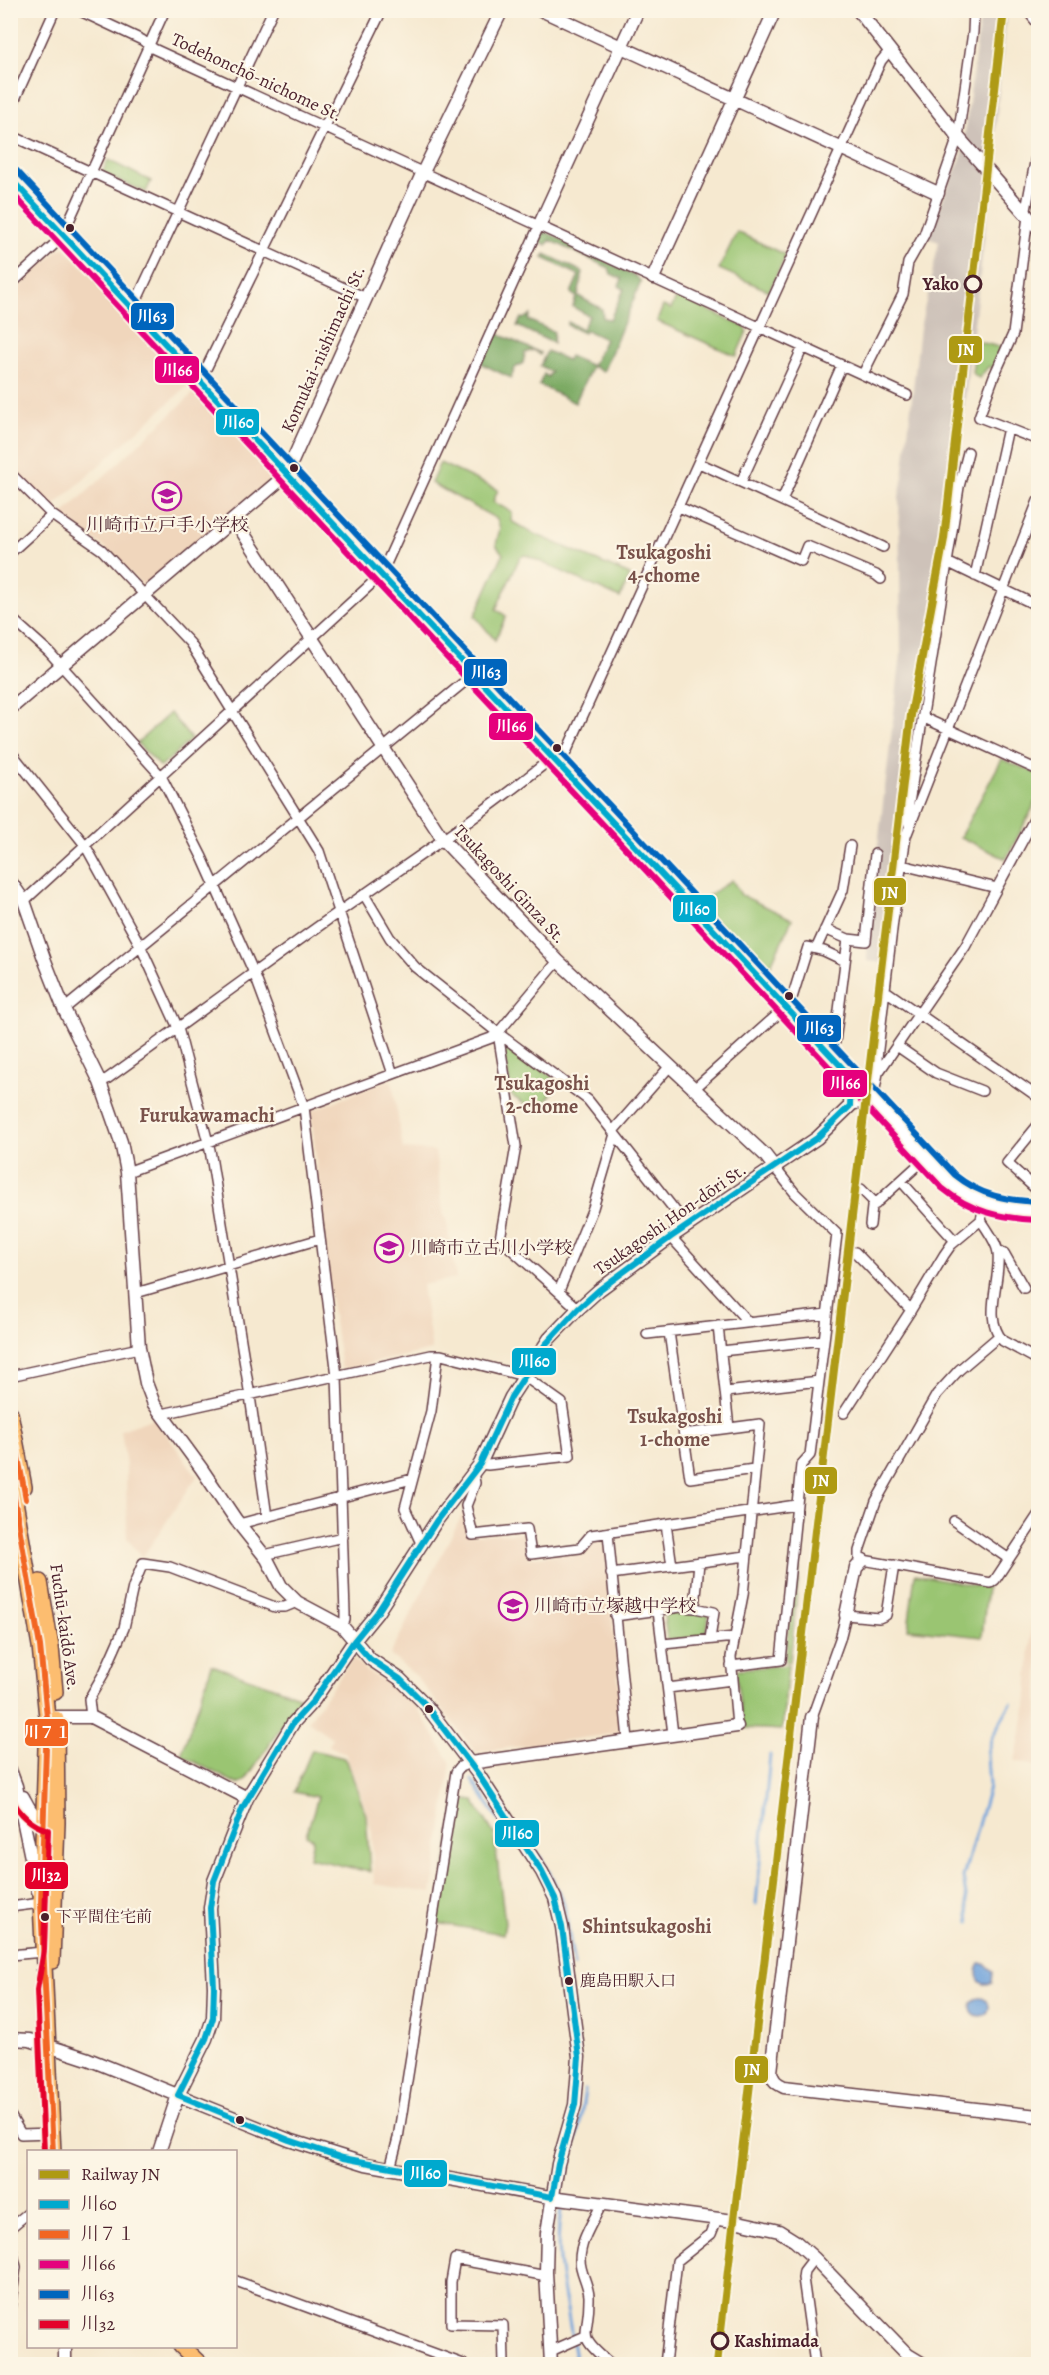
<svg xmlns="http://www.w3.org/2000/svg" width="1049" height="2375" font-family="Alegreya,'Noto Serif JP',serif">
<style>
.built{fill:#f0d6bc}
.industrial{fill:#cec2b9}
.green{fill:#9ac572;stroke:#72724e;stroke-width:1.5}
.forest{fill:#7baa64;stroke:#626448;stroke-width:1.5}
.water{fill:#70a3db;stroke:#5d6183;stroke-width:1.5}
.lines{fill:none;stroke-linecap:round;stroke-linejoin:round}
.stream{stroke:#70a3db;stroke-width:3}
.minor-casing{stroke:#643d44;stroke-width:12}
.tertiary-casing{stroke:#643d44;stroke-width:15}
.trunk-casing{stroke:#643d44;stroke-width:18}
.minor{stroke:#fff;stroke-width:9}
.tertiary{stroke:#fff;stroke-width:12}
.trunk{stroke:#fcbd6f;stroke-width:15}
.bus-1-casing{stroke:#fcf5e5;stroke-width:10}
.bus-2-casing{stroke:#fcf5e5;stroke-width:10}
.bus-3-casing{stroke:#fcf5e5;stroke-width:10}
.bus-4-casing{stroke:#fcf5e5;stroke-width:10}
.bus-5-casing{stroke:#fcf5e5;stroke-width:10}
.bus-1{stroke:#00a9ce;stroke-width:6}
.bus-2{stroke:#f26522;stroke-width:6}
.bus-3{stroke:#e5007d;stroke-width:6}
.bus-4{stroke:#0065bd;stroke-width:6}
.bus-5{stroke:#e4002b;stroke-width:6}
.rail-1-casing{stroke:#fcf5e5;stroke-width:12}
.rail-1{stroke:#ae9a13;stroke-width:8}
.bus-dot{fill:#4a1f2b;stroke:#fcf5e5;stroke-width:2}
.stop-dot{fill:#fcf5e5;stroke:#4a1f2b;stroke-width:3}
.labels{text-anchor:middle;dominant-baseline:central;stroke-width:4.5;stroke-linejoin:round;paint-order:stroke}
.bus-label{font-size:16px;fill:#4a1f2b;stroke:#fcf5e5;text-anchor:start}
.street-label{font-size:18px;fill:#4a1f2b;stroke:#fcf5e5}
.stop-label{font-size:18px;font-weight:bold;fill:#4a1f2b;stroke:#fcf5e5;text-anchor:end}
.poi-label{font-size:18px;fill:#4a1f2b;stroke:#fcf5e5;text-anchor:start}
.neighbourhood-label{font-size:20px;font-weight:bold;fill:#78514a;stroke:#fcf5e5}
.line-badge{stroke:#fcf5e5;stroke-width:2}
.badge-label{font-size:16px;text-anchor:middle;font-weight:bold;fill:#fff}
</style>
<rect width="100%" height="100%" fill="#fcf5e5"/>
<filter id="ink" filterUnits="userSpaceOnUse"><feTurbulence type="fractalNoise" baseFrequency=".0167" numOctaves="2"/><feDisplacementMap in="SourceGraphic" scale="12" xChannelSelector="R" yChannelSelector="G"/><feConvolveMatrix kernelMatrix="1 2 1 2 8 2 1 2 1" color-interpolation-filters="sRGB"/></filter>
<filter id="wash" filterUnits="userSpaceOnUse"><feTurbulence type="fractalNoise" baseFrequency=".008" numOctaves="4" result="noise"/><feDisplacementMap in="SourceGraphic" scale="24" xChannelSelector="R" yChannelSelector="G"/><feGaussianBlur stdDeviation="1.35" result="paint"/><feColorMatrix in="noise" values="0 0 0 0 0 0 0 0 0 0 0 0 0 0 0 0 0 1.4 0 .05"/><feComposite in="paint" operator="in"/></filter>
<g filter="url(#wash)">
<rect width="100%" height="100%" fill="#f6e9d0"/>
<!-- built -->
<path class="built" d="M65 248 192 382 53 507 11 467V294L60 249Z
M197 390 275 473 274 478 144 586 102 545 62 515Z
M389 1080 392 1081 403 1149 435 1151 444 1217 446 1218 456 1278 422 1285 432 1350 344 1369 341 1367 331 1301 311 1111Z
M154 1418 197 1476 142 1558 127 1538 126 1466 121 1430Z
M462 1515 466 1521 469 1535 524 1533 528 1558 583 1551 592 1540 604 1537 623 1730 621 1733 476 1752 415 1675 390 1655Z
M1032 1614 1038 1615V1767L1015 1761 1026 1709Z
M353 1658 366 1671 403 1692 414 1703 451 1763 432 1893 374 1884 372 1833 365 1806 346 1754 328 1745 332 1738 308 1721Z"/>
<!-- industrial -->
<path class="industrial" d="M981 11H1007L988 208 947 549 923 677 886 963 867 961 868 927 901 655 899 496 903 477 920 328 939 242 928 238 948 186 962 156Z"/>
<!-- green -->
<path class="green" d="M108 160 151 181 146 192 102 173Z
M737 232 786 255 769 291 719 269Z
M677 296 745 327 747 331 736 356 657 321 663 306 671 309Z
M976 341 1003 348 993 369 989 366 979 378 972 373Z
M440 463 498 490 493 502 512 512 511 521 530 532 630 575 620 598 526 555 520 557 496 609 506 616 495 640 475 616 503 554 496 545 500 528 497 519 431 483Z
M170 713 191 739 161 767 137 743Z
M1002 759 1038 774V798L1006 859 960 837Z
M732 880 741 895 792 919 766 975 698 903Z
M501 1039 560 1083 537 1112 512 1096Z
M811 1459 790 1662H785L805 1471Z
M915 1574 987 1588 982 1637 908 1629Z
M683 1611 709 1615 706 1636 667 1640 664 1615Z
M212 1665 301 1697 245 1781 237 1784 181 1755Z
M788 1665 782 1730 743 1728 736 1672 739 1669Z
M312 1750 344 1758 347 1761 366 1815 370 1872 309 1858 313 1839 306 1835 318 1797 294 1792Z
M456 1799 474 1801 494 1834 505 1923 503 1934 436 1923Z"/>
<!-- forest -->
<path class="forest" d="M542 230 636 276 641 282 603 372 592 366 575 403 539 385 544 374 548 377 551 372 540 366 547 351 567 360 569 356 592 366 605 339 586 330 584 333 567 325 568 322 582 329 589 316 573 307 576 297 571 293 579 275 543 258 545 254 583 272 578 296 602 309 603 318 610 319 624 289 619 286 622 279 611 274 609 268 550 240 547 245 536 240Z
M509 299 512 301 498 334 541 353 540 355 533 350 525 353 523 363 515 368 511 378 482 364 481 360Z
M530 315 528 320 554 332 553 343 517 326 521 318 523 319Z"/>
<!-- water -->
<path class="water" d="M980 1963H985L993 1972 992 1982C979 1990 973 1973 980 1963Z
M971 2007a9 9 0 1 1 18 0a9 9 0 1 1-18 0Z"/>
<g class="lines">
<!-- stream -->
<path class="stream" d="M472 1780 517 1847
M532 1844 549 1872 564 1904 574 1966
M756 1904 770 1755
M970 1922 963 1877 989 1787 987 1753 992 1737 1011 1703
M567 2173 579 2130 585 2090
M561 2210C553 2257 564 2287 571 2332 573 2343 573 2353 577 2364"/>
</g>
</g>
<g filter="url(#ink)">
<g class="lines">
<!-- minor casing -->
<g class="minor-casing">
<path id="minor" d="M78 10 142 40 154 49 907 395
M1027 10 1038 24
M10 110 55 10
M10 135 366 298
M1038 146 1026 210 1028 216 1013 334 994 376 979 417 1038 440
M10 285 58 241 63 234 165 10
M133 308 273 10
M863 374 903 294 908 263 924 235 958 137 973 32 974 10
M200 381 382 10
M699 463 883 547
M10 473 52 515 102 550 190 643 319 851 393 1074
M741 482 803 347
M782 500 842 365
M679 507 801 561 807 546 876 575 881 579
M10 553 52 515
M947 562 1038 606
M975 576 1008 428
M10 617 49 652 161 776 202 857 254 973 304 1107 337 1376 345 1613V1620L342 1626
M922 717 1038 770
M10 751 85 845 140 945 178 1028 210 1150 250 1396 267 1517
M559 763 564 757 881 61 890 50
M909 825 907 816 959 487 968 452
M902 865 997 888
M365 896 390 938 415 967 498 1033 516 1146 500 1239 578 1309
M24 901 381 575 539 226
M825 929 848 939
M816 949 843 890 850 846
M886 991 1038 1097
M64 1009 474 674
M498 1033 588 1100 688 1227
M897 1046 936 1073 982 1091
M830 1054 835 1042 848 939 866 941 875 854
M878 1073 877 1058 893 921 906 836 1038 501
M100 1082 107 1079C184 1024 259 968 336 914 410 862 483 814 553 757
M694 1089 786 1007 792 998 808 947 824 951 845 961
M850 1106 873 1100 878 1073 965 947 1038 812
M1038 1125 1007 1163 1038 1191
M613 1131 670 1066
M127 1172 491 1038 498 1033 558 961
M901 1181 955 1241
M861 1189 876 1204
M981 1220C986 1229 997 1242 998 1253 1001 1282 982 1317 1003 1341L1038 1360
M870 1225 872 1207 927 1157
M671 1237 748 1322
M998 1250 1004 1253 1024 1288
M855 1252 911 1310
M559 1291 593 1208 615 1134
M136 1293 320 1239
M718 1326 729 1428
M669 1332 690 1478 754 1469
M647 1334 827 1314
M721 1351 824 1340
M10 1376 139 1348
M726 1392 819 1381
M844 1413 911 1310 944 1255 951 1245 981 1220 984 1205
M162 1414 431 1355H441L524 1376 562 1403 570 1456 488 1465 480 1464
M684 1434 760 1424 743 1595 731 1657 737 1726
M473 1473 475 1483 466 1506 473 1535 527 1529 531 1554 580 1548 591 1535 796 1505
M954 1521 1009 1559
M239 1524 412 1479
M666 1524 672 1566
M608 1533 628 1740
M423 1542 419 1539 405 1508 431 1411 438 1355
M264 1555 343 1537
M863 1560 991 1583 995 1580 1038 1515
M859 1562V1551L876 1501 937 1394 959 1370 999 1336
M611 1574 746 1556
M695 1608 714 1612 710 1639
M658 1611 673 1734
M615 1616 681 1607 695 1608 699 1562
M663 1644 735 1637
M731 1666 781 1660 801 1465 810 1455 837 1234 795 1193 775 1168
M668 1688 732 1680
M91 1717 89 1699 104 1673 124 1628 133 1587 143 1563 170 1567 275 1607H285L297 1602
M812 1717 840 1639 846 1615 879 1618 886 1615 894 1565
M10 1907 41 1903
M10 1955 43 1952
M10 2115 21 2134 52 2133
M390 2169 398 2138 456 1772 460 1767 470 1763
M602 2203C594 2221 580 2239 580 2260 580 2272 588 2283 589 2296 590 2338 573 2333 611 2364
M10 2228 28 2213
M10 2242 16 2267 10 2308
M814 2258 804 2271 803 2278 815 2364
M236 2281 463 2364
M10 2337V2350
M551 2351 585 2336
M504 2364 503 2325 451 2324V2282L455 2259 547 2276
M665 2364 677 2261 711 2234 717 2219"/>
</g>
<!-- tertiary casing -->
<g class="tertiary-casing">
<path id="tertiary" d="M541 10 938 193
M858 10 958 137 1038 228
M10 177 286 475 631 839 949 1182C979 1208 1001 1209 1038 1211
M539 226 638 10
M653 278 775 10
M234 519 444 841 558 961 765 1155 775 1168
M10 709 286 475 423 172 502 10
M10 881 24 901 45 961 64 1009 100 1082 121 1142 127 1172 139 1348 146 1383 154 1404 201 1468 236 1520 267 1559 281 1586 297 1602 342 1626 370 1659 400 1679 424 1703 478 1774 542 1872 555 1898 562 1927 579 2057 575 2105 558 2164 547 2233 546 2272 551 2364
M846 1615 856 1568 863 1560
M56 1717H91L247 1798
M812 1717 771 2072C773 2081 776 2083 784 2087L1038 2116
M470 1763 737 1726
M10 1770 16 1786 38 1891
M23 1797C30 1810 34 1821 50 1822
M10 2039 30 2040 88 2059 289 2140 366 2164 544 2196 734 2221 779 2231 795 2241 814 2258 908 2355 923 2364
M159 2152 178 2095 206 2039 213 2018 214 1987 210 1908 214 1881 247 1798 293 1723 314 1700 354 1641 377 1613 437 1520 480 1464 511 1397 549 1339 578 1309 599 1290 671 1237 817 1138 850 1106 851 1077
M65 2346V2364"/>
</g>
<!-- trunk casing -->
<g class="trunk-casing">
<path id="trunk" d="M10 1413 24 1487
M10 1472 40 1646 47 1717 41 1903 53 2152
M40 1582 51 1647 55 1692
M52 1961 57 1823 56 1719
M181 2346 200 2364"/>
</g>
<!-- minor -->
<use href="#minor" class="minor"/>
<!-- tertiary -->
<use href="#tertiary" class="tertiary"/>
<!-- trunk -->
<use href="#trunk" class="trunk"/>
<!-- bus-1 casing -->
<g class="bus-1-casing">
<path id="bus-1" d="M10 178C289 479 572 776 851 1077L850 1106 817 1138 671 1237 599 1290 578 1309 545 1345 511 1397 480 1464 437 1520 377 1613 354 1641
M354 1641 370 1659 400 1679 424 1703 478 1774 542 1872 555 1898 562 1927 579 2057 575 2105 558 2164 552 2197 343 2158 289 2140 178 2095 206 2039 213 2018 214 1987 210 1908 214 1881 243 1807 293 1723 314 1700Z"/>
</g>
<!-- bus-2 casing -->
<g class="bus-2-casing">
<path id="bus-2" d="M10 1416 26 1499
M10 1475 40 1646 47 1717 41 1903 53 2152"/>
</g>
<!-- bus-3 casing -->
<g class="bus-3-casing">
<path id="bus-3" d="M10 191C320 525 633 854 942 1188 971 1212 1001 1218 1037 1220"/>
</g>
<!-- bus-4 casing -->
<g class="bus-4-casing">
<path id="bus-4" d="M17 171C328 507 644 839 955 1175 981 1196 1006 1200 1038 1202"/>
</g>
<!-- bus-5 casing -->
<g class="bus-5-casing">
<path id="bus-5" d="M10 1796C18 1812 30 1825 48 1830L44 1950 37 1990 44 2152"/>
</g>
<!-- bus-1 -->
<use href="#bus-1" class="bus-1"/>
<!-- bus-2 -->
<use href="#bus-2" class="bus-2"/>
<!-- bus-3 -->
<use href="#bus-3" class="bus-3"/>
<!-- bus-4 -->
<use href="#bus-4" class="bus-4"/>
<!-- bus-5 -->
<use href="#bus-5" class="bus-5"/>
<!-- rail-1 casing -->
<g class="rail-1-casing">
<path id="rail-1" d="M717 2364 911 715 944 539 1004 10"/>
</g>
<!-- rail-1 -->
<use href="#rail-1" class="rail-1"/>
</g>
</g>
<!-- icons -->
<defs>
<g id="school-ring" transform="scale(1.5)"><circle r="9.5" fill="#fcf5e5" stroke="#b5179e" stroke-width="1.5"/><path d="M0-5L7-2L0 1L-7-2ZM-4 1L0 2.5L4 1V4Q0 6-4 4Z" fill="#b5179e"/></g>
</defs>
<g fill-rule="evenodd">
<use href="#school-ring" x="167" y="496"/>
<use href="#school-ring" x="389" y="1248"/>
<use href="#school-ring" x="513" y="1606"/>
</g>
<!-- markers -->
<g class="bus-dot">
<circle cx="70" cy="228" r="5"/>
<circle cx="294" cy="468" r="5"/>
<circle cx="557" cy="748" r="5"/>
<circle cx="789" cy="996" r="5"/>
<circle cx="429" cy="1709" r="5"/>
<circle cx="45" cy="1917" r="5"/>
<circle cx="569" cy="1981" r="5"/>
<circle cx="240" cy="2120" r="5"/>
</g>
<g class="stop-dot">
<circle cx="973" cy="284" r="8"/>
<circle cx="720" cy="2341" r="8"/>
</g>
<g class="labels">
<!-- bus labels -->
<g class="bus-label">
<text x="56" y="1917">下平間住宅前</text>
<text x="580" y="1981">鹿島田駅入口</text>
</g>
<!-- street labels -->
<g class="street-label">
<text transform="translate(257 77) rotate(25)">Todehonchō-nichome St.</text>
<text transform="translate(323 349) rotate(-66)">Komukai-nishimachi St.</text>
<text transform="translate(510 884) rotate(47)">Tsukagoshi Ginza St.</text>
<text transform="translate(670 1219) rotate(-35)">Tsukagoshi Hon-dōri St.</text>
<text transform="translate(65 1627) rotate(82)">Fuchū-kaidō Ave.</text>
</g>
<!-- stop labels -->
<g class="stop-label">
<text x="959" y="284">Yako</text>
<text x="734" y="2341" text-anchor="start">Kashimada</text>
</g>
<!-- poi labels -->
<g class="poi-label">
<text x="167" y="525" text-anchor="middle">川崎市立戸手小学校</text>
<text x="410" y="1248">川崎市立古川小学校</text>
<text x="534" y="1606">川崎市立塚越中学校</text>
</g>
<!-- neighbourhood labels -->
<g class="neighbourhood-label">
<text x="664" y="552">Tsukagoshi<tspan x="664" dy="23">4-chome</tspan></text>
<text x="542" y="1083">Tsukagoshi<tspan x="542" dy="23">2-chome</tspan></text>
<text x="207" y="1115">Furukawamachi</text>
<text x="675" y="1416">Tsukagoshi<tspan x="675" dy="23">1-chome</tspan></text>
<text x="647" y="1926">Shintsukagoshi</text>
</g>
</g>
<g class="line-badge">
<rect x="130" y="302" width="45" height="29" rx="6" fill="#0065bd"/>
<rect x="948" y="335" width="35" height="29" rx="6" fill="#ae9a13"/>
<rect x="154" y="355" width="46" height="29" rx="6" fill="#e5007d"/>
<rect x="215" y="408" width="45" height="28" rx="6" fill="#00a9ce"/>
<rect x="463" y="658" width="45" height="29" rx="6" fill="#0065bd"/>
<rect x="488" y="712" width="46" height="29" rx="6" fill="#e5007d"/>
<rect x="873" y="877" width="34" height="29" rx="6" fill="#ae9a13"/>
<rect x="672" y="894" width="45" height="29" rx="6" fill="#00a9ce"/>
<rect x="796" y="1014" width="46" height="29" rx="6" fill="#0065bd"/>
<rect x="822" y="1069" width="46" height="29" rx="6" fill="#e5007d"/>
<rect x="511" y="1347" width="46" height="29" rx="6" fill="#00a9ce"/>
<rect x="804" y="1466" width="34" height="29" rx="6" fill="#ae9a13"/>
<rect x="24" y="1718" width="45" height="29" rx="6" fill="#f26522"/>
<rect x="494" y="1819" width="46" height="29" rx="6" fill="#00a9ce"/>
<rect x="24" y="1861" width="45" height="29" rx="6" fill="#e4002b"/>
<rect x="734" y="2055" width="35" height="29" rx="6" fill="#ae9a13"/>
<rect x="403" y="2159" width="45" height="29" rx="6" fill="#00a9ce"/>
</g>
<g class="badge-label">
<text x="152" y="322">川63</text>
<text x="966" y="355">JN</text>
<text x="177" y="376">川66</text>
<text x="238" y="428">川60</text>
<text x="486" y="678">川63</text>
<text x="511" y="732">川66</text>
<text x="890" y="898">JN</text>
<text x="694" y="915">川60</text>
<text x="819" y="1034">川63</text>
<text x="845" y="1089">川66</text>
<text x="534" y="1367">川60</text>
<text x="821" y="1486">JN</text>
<text x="47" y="1738">川７１</text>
<text x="517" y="1839">川60</text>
<text x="46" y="1881">川32</text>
<text x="752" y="2075">JN</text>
<text x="425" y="2179">川60</text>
</g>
<!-- margin -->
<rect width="1049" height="2375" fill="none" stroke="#fcf5e5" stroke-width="36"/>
<!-- legend -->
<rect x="27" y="2150" width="210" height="198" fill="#fcf5e5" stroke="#b59f9b" stroke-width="1.5"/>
<rect x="39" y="2170" width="30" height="9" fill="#ae9a13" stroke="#b59f9b" stroke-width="1.5"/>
<text x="81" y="2180" font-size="18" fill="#4a1f2b">Railway JN</text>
<rect x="39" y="2200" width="30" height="9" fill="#00a9ce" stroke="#b59f9b" stroke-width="1.5"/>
<text x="81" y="2210" font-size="18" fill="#4a1f2b">川60</text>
<rect x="39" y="2230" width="30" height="9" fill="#f26522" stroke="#b59f9b" stroke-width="1.5"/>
<text x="81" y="2240" font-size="18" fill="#4a1f2b">川７１</text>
<rect x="39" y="2260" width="30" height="9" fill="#e5007d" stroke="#b59f9b" stroke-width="1.5"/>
<text x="81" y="2270" font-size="18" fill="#4a1f2b">川66</text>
<rect x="39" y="2290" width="30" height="9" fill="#0065bd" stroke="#b59f9b" stroke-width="1.5"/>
<text x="81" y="2300" font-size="18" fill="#4a1f2b">川63</text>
<rect x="39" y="2320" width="30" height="9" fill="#e4002b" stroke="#b59f9b" stroke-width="1.5"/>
<text x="81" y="2330" font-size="18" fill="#4a1f2b">川32</text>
</svg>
